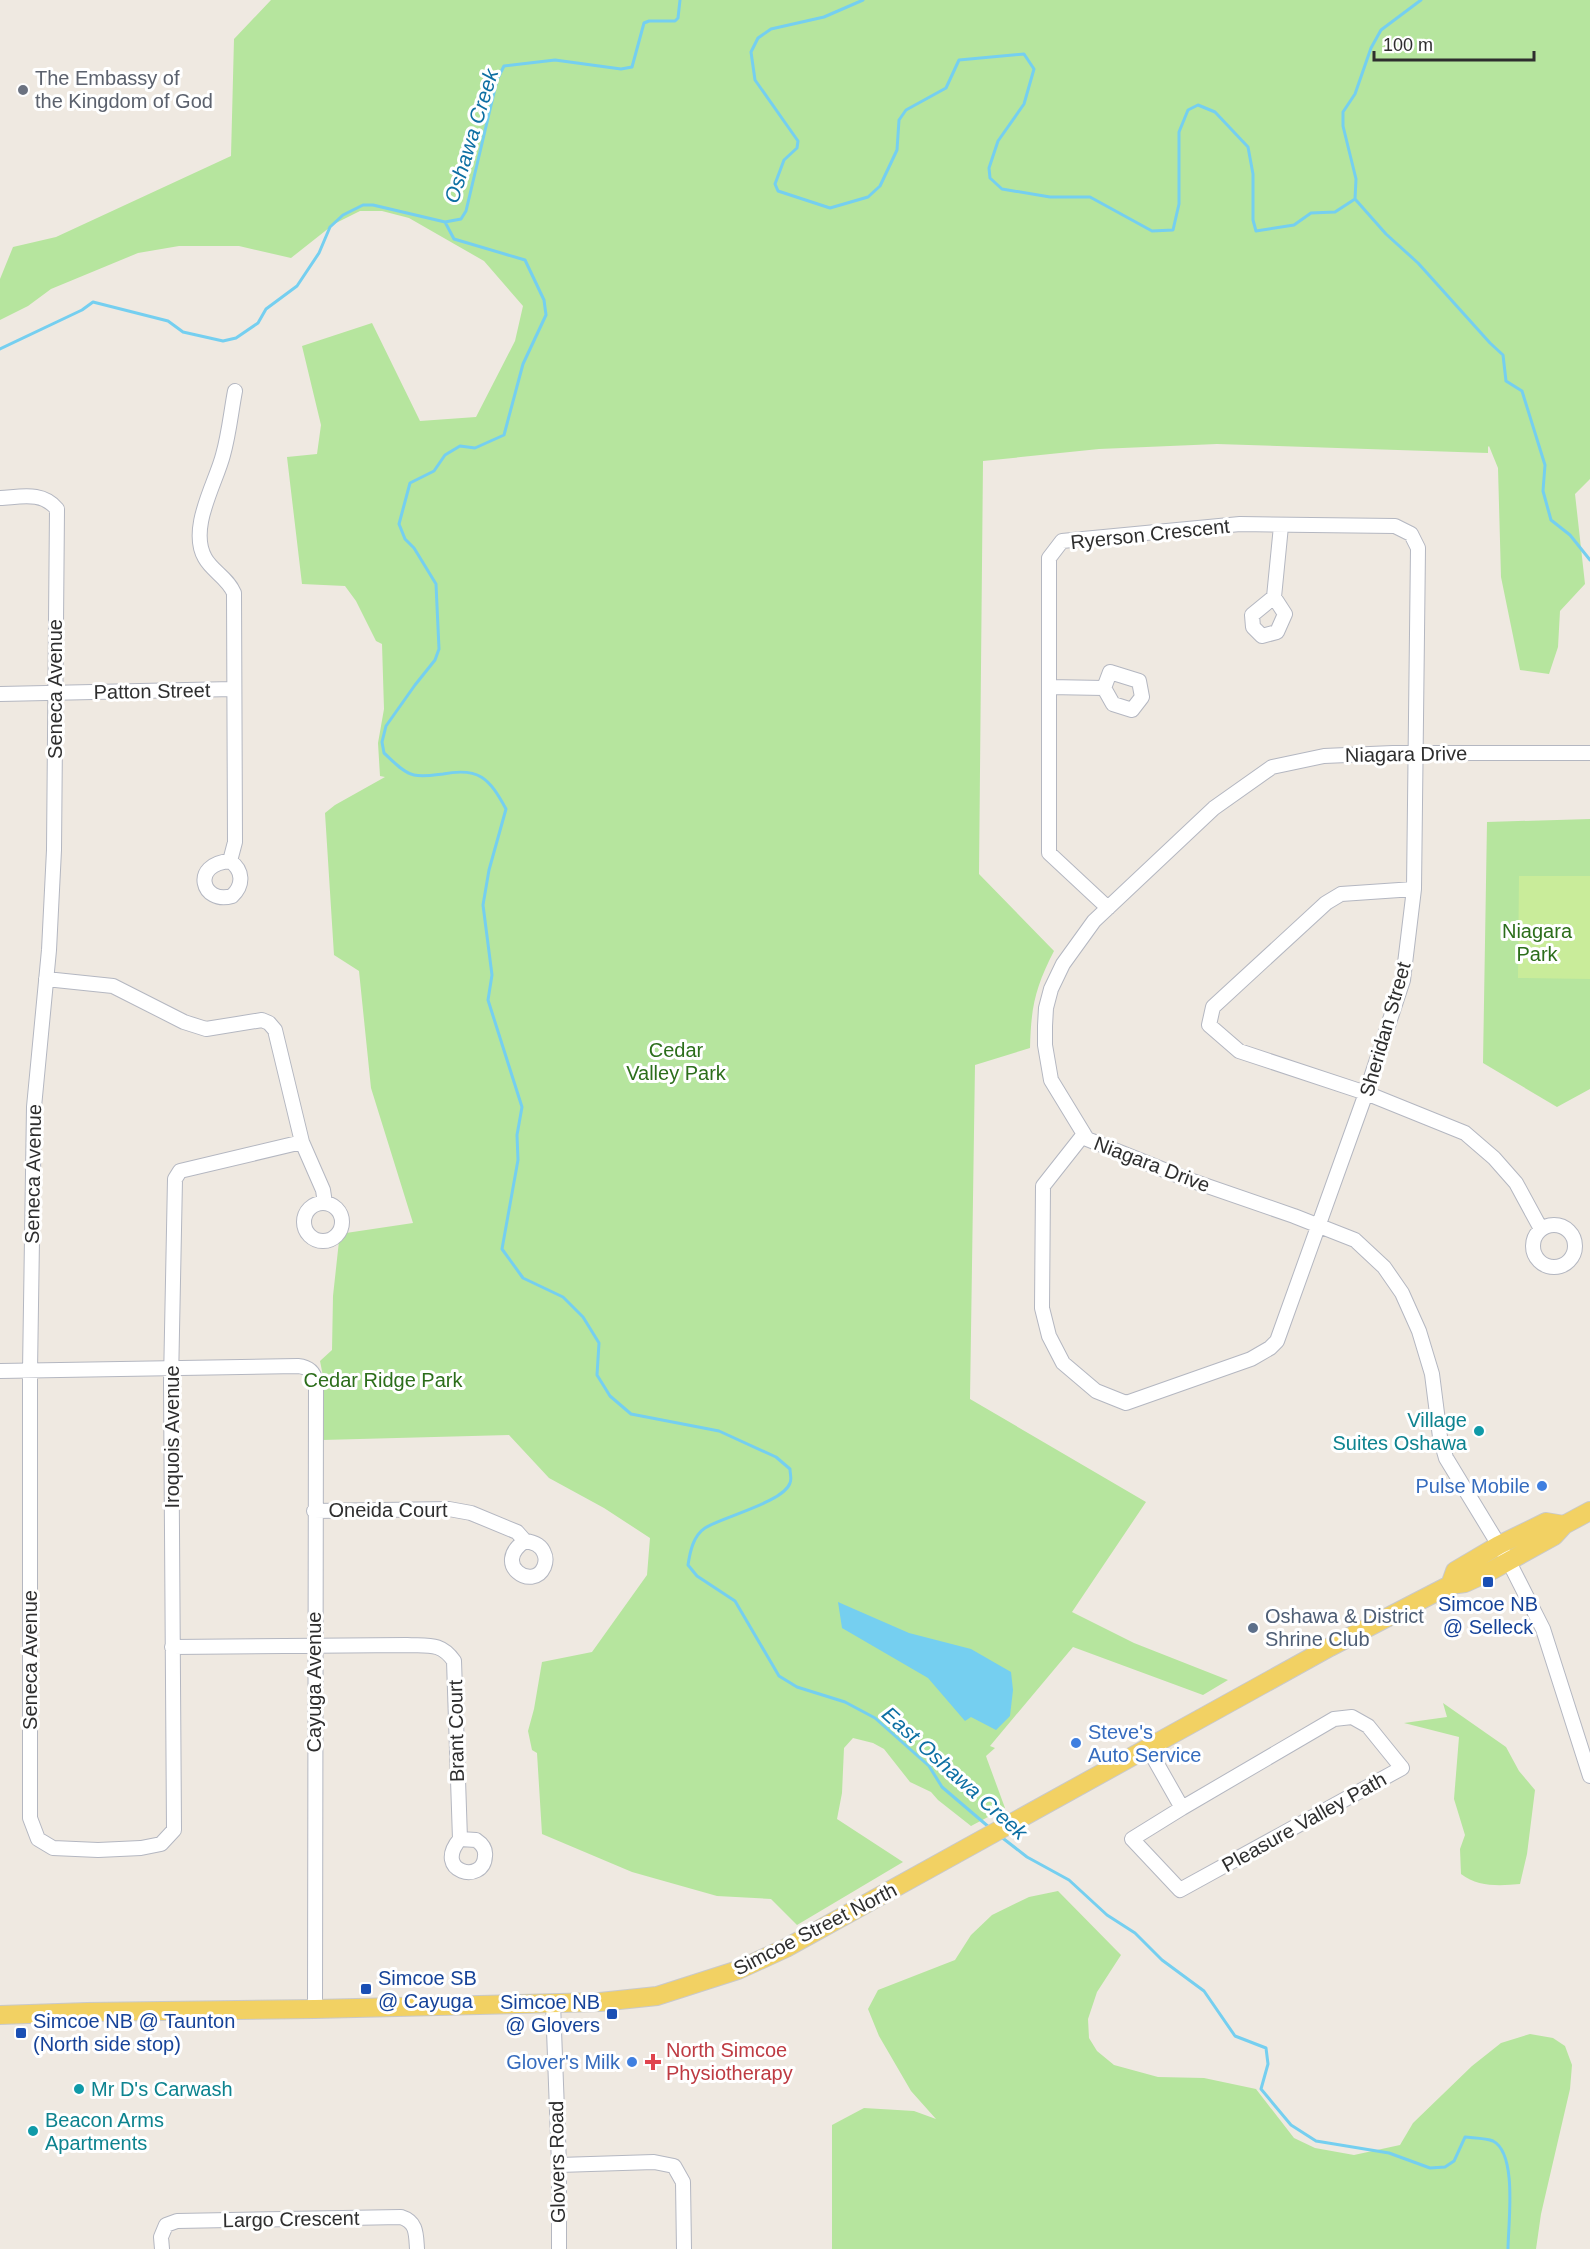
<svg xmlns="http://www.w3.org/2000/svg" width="1590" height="2249" font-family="Helvetica,sans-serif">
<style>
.green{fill:#b6e59e}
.pitch{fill:#c9ec9a}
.water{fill:#75cff0}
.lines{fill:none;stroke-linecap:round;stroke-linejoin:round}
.stream{stroke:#75cff0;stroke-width:3}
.minor-casing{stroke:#b4b7c1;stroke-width:16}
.major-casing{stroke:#c9c9c9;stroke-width:20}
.minor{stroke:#fff;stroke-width:14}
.major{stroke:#f2d163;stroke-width:18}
.worship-dot{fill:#6b7280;stroke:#fff;stroke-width:2}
.culture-dot{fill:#0f9aa8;stroke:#fff;stroke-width:2}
.shop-dot{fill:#3f7fe0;stroke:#fff;stroke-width:2}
.transit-dot{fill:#1a4fb4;stroke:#fff;stroke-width:2}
.service-dot{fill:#5c6f8a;stroke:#fff;stroke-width:2}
.health-dot{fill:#e0444e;stroke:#fff;stroke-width:2}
.labels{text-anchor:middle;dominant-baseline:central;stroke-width:6;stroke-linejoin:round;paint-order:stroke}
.worship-label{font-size:20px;fill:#5b616d;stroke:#fff;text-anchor:start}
.street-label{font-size:20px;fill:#2e2e2e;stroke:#fff}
.park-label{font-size:20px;fill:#2c6e1b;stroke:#fff}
.culture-label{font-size:20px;fill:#0d838f;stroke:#fff;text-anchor:start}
.shop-label{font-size:20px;fill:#366cbe;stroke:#fff;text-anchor:end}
.transit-label{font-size:20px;fill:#164399;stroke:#fff;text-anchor:start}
.service-label{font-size:20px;fill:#4e5e75;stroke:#fff;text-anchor:start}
.health-label{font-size:20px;fill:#be3a42;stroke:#fff;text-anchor:start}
.water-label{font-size:21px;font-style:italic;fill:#0d6fa3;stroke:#fff}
</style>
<rect width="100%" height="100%" fill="#efe9e1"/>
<!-- green -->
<path class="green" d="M271 0H1590V479L1575 494 1585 584 1560 611 1558 647 1549 674 1520 670 1501 577 1498 468 1489 446 1488 447V453L1217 444 1099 449 983 461 979 874 1054 951C1035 988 1031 1007 1030 1048L975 1065 970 1399 1146 1502 1072 1612 1134 1643 1228 1680 1203 1695 1073 1647 990 1746 995 1748 986 1756 987 1759 1005 1808 971 1826 938 1800 931 1792 910 1782 884 1749 873 1743 853 1738 844 1748 842 1793 837 1819 903 1862 797 1925 771 1899 717 1896 632 1872 542 1834 537 1753 532 1750 528 1731 534 1709 542 1662 592 1652 647 1575 650 1538 604 1508 549 1478 509 1435 322 1440 323 1376 320 1361 332 1350 333 1296 339 1241 346 1233 413 1223 371 1088 359 971 334 955 325 813 335 805 385 777 380 776 378 743 384 709 382 644 376 641 356 601 345 586 302 584 287 457 317 454 321 425 302 346 372 323 420 421 476 417 515 341 523 306 484 261 409 218 382 211H360L334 224 291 258 239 246H179L138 253 51 289 28 306 0 320V279L13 247 56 237 231 156 234 39Z
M1590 819V1089L1557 1107 1483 1063 1487 822Z
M1443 1703 1506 1747 1519 1771 1535 1790 1527 1854 1520 1884C1499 1886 1478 1887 1461 1874L1460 1849 1465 1835 1454 1799 1459 1737 1404 1723 1447 1717Z
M1058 1891 1121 1955 1097 1992 1088 2019 1089 2038 1097 2051 1114 2065 1158 2077 1204 2078 1256 2089 1294 2138 1315 2148 1354 2155 1400 2145 1413 2123 1472 2066 1501 2043 1530 2034 1553 2038 1565 2046 1572 2065 1570 2089 1541 2214 1536 2249H832V2125L864 2108 914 2111 936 2119 911 2091 879 2036 868 2009 878 1990 955 1960 971 1935 992 1915 1029 1897Z"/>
<!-- pitch -->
<path class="pitch" d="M1519 876H1590V979L1518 978Z"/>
<!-- water -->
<path class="water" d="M838 1602 909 1633 971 1649 1011 1672 1013 1690 1010 1716 996 1730 971 1717 965 1721 928 1678 842 1628Z"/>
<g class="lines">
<!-- stream -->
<path class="stream" d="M863 0 824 17 771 29 758 38 751 52 755 80 798 141 797 148 784 160 775 184 778 191 830 208 868 197 880 186 897 150 899 120 906 110 946 88 959 60 1024 54 1034 69 1024 104 998 141 989 168 990 178 1002 189 1050 197H1090L1152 231 1173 230 1179 204V132L1188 110 1198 105 1215 112 1248 147 1253 174V220L1256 231 1294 225 1311 213 1335 212 1355 199
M1355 199 1386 234 1418 263 1490 343 1503 355 1506 381 1522 391 1545 465 1543 491 1551 520 1570 535 1590 560
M1355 199 1356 179 1343 126V112L1355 94 1371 48 1381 30 1421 0
M445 222 454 239 525 260 544 300 546 315 523 364 504 435 475 448 460 446 445 455 434 471 410 483 399 524 405 539 414 548 436 584 439 649 435 660 415 685 386 726 382 742 384 753C392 760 403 773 414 775 423 777 434 775 443 774 479 767 489 778 506 809L489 870 483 905 492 975 488 1000 522 1107 517 1135 518 1160 502 1249 523 1278 563 1297 583 1317 599 1343 597 1375 610 1396 631 1414 719 1431 776 1457 790 1469C790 1474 792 1479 790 1483 784 1502 722 1517 705 1528 693 1536 690 1552 688 1565L697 1576 735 1601 779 1676 797 1687 845 1702 875 1718 929 1766 942 1787 990 1828
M0 349 82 310 93 302 168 321 183 332 223 341 236 338 258 323 266 309 297 286 319 253 330 227 343 215 363 205H373L445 222 461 219 466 211 497 80 504 66 555 60 621 69 632 67 644 23 649 21H675L678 18 680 0
M1000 1836 1027 1857 1069 1880 1107 1915 1135 1933 1162 1960 1204 1991 1235 2036 1266 2048 1268 2064 1261 2089 1291 2125 1316 2141 1389 2153 1430 2168 1445 2167 1454 2161 1465 2137C1473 2138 1486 2138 1493 2141 1518 2154 1508 2225 1508 2249"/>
<!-- minor casing -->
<g class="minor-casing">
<path id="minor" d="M0 498C21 497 42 491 57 509L54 850 49 950 34 1107 30 1371V1818L38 1839 53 1848 98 1850 141 1848 161 1844 174 1830 171 1382 175 1179 180 1171 302 1142
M1274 597 1252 615 1253 627 1262 636 1277 632 1285 614 1274 597 1281 526
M1049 687 1104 688 1110 672 1139 681 1142 697 1132 710 1113 704 1104 688
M0 694 233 689
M1590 753H1393L1324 756 1272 767 1214 808 1094 921 1063 964 1051 989 1046 1008 1045 1026V1045L1051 1080 1087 1139 1184 1178 1294 1216 1355 1240 1384 1267 1402 1293 1419 1331 1432 1374 1440 1437 1446 1458 1508 1560 1543 1629 1590 1776
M230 861C243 870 244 885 232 896 202 905 190 864 230 861L235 842 234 593C228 578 212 571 205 558 188 528 216 483 223 455 229 434 231 412 235 391
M1414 889 1341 894 1326 903 1213 1007 1209 1025 1239 1051 1366 1093 1465 1133 1494 1158 1516 1183 1541 1229
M46 979 113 986 184 1022 206 1029 262 1020 269 1023 275 1030 302 1142 323 1190 325 1203
M1084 1134 1043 1186 1042 1308 1049 1336 1063 1363 1096 1391 1126 1403 1251 1359 1270 1348 1277 1341 1366 1093 1403 980 1414 889 1418 548 1411 534 1395 526 1240 524 1062 541 1049 558V853L1108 908
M304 1222a19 19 0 1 1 38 0a19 19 0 1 1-38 0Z
M1533 1246a21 21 0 1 1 42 0a21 21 0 1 1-42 0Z
M0 1371 298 1366C308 1367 314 1371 316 1382L315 2009
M314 1511 449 1509 471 1513 517 1532 525 1541C491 1564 533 1592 544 1567 546 1562 546 1557 544 1553 541 1545 533 1542 525 1541
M172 1647 407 1645C428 1646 441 1642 454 1661L460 1839C432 1872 484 1885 485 1856 486 1849 482 1844 476 1840L460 1839
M1148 1748 1182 1808 1132 1839 1180 1890 1402 1768 1368 1726 1352 1717 1334 1719 1182 1808
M553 2003 559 2165V2249
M559 2165 654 2162 674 2166 683 2182 684 2249
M162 2249 161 2237 166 2225 177 2221 401 2217C417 2222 416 2234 417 2249"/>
</g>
<!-- major casing -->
<g class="major-casing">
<path id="major" d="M1450 1585 1455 1571 1499 1545 1546 1522 1564 1525
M0 2015 87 2012 315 2009 600 2002 657 1996 738 1970 786 1948 1330 1647 1450 1585 1465 1583 1487 1573 1554 1536 1564 1525 1590 1511"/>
</g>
<!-- minor -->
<use href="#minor" class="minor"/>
<!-- major -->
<use href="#major" class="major"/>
</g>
<!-- markers -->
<circle class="worship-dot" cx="23" cy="90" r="6"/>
<g class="culture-dot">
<circle cx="1479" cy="1431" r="6"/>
<circle cx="79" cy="2089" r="6"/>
<circle cx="33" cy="2131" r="6"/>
</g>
<g class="shop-dot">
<circle cx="1542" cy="1486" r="6"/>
<circle cx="1076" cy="1743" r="6"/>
<circle cx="632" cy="2062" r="6"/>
</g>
<g class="transit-dot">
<rect x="1482" y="1576" width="12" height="12" rx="3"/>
<rect x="360" y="1983" width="12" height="12" rx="3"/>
<rect x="606" y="2008" width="12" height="12" rx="3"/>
<rect x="15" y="2027" width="12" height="12" rx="3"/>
</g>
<circle class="service-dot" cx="1253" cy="1628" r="6"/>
<path class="health-dot" d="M650 2053h6v6h6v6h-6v6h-6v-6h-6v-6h6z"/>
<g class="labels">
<!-- worship labels -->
<g class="worship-label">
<text x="35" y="78">The Embassy of<tspan x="35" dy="23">the Kingdom of God</tspan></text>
</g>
<!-- street labels -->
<g class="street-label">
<text transform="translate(1150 534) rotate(-6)">Ryerson Crescent</text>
<text transform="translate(55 689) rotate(-90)">Seneca Avenue</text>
<text transform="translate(152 691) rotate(-1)">Patton Street</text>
<text transform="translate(1406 754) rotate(-1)">Niagara Drive</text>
<text transform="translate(1385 1029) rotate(-74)">Sheridan Street</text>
<text transform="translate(1152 1164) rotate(21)">Niagara Drive</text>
<text transform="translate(33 1174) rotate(-89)">Seneca Avenue</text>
<text transform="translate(172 1437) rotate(-90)">Iroquois Avenue</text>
<text x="388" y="1510">Oneida Court</text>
<text transform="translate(30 1660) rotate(-90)">Seneca Avenue</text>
<text transform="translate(314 1682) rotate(-90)">Cayuga Avenue</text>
<text transform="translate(456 1731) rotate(-91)">Brant Court</text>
<text transform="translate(1304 1822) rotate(-29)">Pleasure Valley Path</text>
<text transform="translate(815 1929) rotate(-27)">Simcoe Street North</text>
<text transform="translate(557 2162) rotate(-91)">Glovers Road</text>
<text transform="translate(291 2219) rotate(-1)">Largo Crescent</text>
</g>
<!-- park labels -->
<g class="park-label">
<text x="1537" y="931">Niagara<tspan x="1537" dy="23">Park</tspan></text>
<text x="676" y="1050">Cedar<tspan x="676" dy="23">Valley Park</tspan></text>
<text x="383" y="1380">Cedar Ridge Park</text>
</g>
<!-- culture labels -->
<g class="culture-label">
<text x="1467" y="1420" text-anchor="end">Village<tspan x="1467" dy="23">Suites Oshawa</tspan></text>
<text x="91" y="2089">Mr D's Carwash</text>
<text x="45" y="2120">Beacon Arms<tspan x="45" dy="23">Apartments</tspan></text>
</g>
<!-- shop labels -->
<g class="shop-label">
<text x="1530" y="1486">Pulse Mobile</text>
<text x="1088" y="1732" text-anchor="start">Steve's<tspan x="1088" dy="23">Auto Service</tspan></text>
<text x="620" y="2062">Glover's Milk</text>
</g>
<!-- transit labels -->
<g class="transit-label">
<text x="1488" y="1604" text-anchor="middle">Simcoe NB<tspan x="1488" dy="23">@ Selleck</tspan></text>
<text x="378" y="1978">Simcoe SB<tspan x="378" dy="23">@ Cayuga</tspan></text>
<text x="600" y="2002" text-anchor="end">Simcoe NB<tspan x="600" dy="23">@ Glovers</tspan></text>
<text x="33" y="2021">Simcoe NB @ Taunton<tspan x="33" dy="23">(North side stop)</tspan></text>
</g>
<!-- service labels -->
<g class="service-label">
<text x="1265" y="1616">Oshawa &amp; District<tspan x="1265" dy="23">Shrine Club</tspan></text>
</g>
<!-- health labels -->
<g class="health-label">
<text x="666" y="2050">North Simcoe<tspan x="666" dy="23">Physiotherapy</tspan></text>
</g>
<!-- water labels -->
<g class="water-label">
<text transform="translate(471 136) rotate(-73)">Oshawa Creek</text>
<text transform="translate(955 1773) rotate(42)">East Oshawa Creek</text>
</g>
</g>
<!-- scale -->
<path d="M1374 51v9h160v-9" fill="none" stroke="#2e2e2e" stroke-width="3"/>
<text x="1383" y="51" font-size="18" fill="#2e2e2e" stroke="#ffffff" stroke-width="4.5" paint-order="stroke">100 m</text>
</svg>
